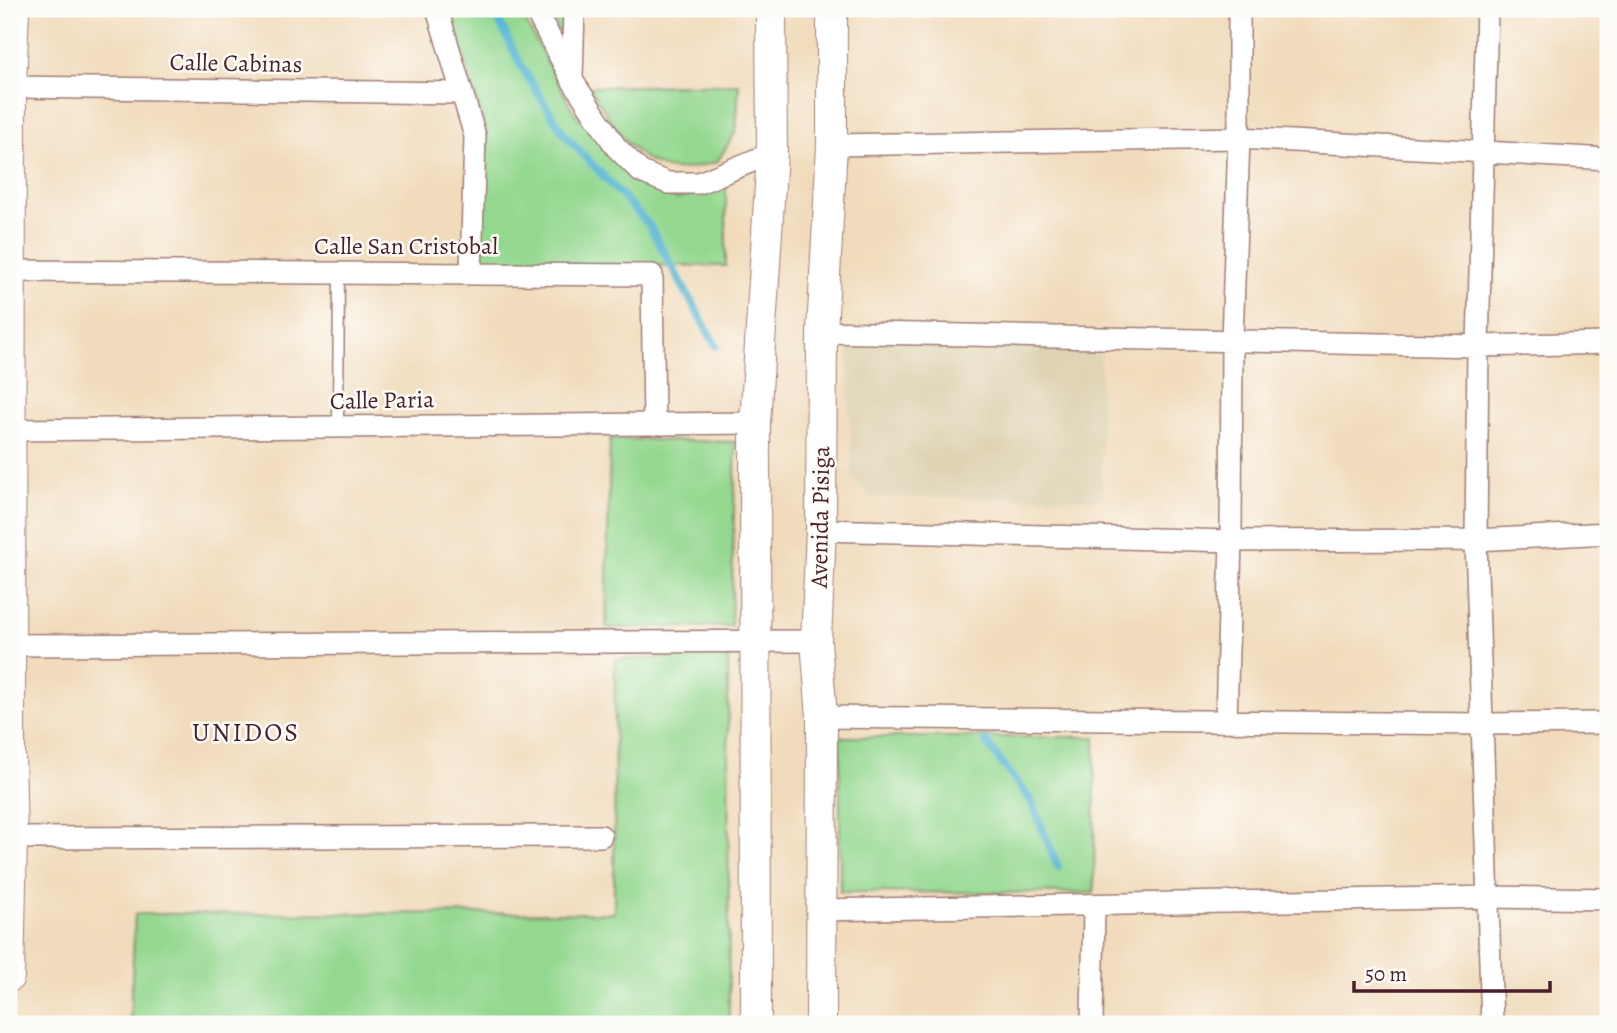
<svg xmlns="http://www.w3.org/2000/svg" width="1617" height="1033" font-family="Alegreya,serif">
<style>
.built{fill:#dfd3b4}
.green{fill:#94d890;stroke:#6f7c5e;stroke-width:2}
.lines{fill:none;stroke-linecap:round;stroke-linejoin:round}
.stream{stroke:#56b6d4;stroke-width:8}
.lane-casing{stroke:#9e7d74;stroke-width:13}
.street-casing{stroke:#9e7d74;stroke-width:24}
.secondary-casing{stroke:#9e7d74;stroke-width:32}
.lane{stroke:#fff;stroke-width:10}
.street{stroke:#fff;stroke-width:21}
.secondary{stroke:#fff;stroke-width:30}
.labels{text-anchor:middle;dominant-baseline:central;stroke-width:5;stroke-linejoin:round;paint-order:stroke}
.street-label{font-size:24px;fill:#4a1f2b;stroke:#fdfcf7}
.neighbourhood-label{font-size:26px;letter-spacing:2px;fill:#4a1f2b;stroke:#fdfcf7}
</style>
<rect width="100%" height="100%" fill="#fdfcf7"/>
<filter id="ink" filterUnits="userSpaceOnUse"><feTurbulence type="fractalNoise" baseFrequency=".0143" numOctaves="2"/><feDisplacementMap in="SourceGraphic" scale="14" xChannelSelector="R" yChannelSelector="G"/><feConvolveMatrix kernelMatrix="1 2 1 2 8 2 1 2 1" color-interpolation-filters="sRGB"/></filter>
<filter id="wash" filterUnits="userSpaceOnUse"><feTurbulence type="fractalNoise" baseFrequency=".00686" numOctaves="4" result="noise"/><feDisplacementMap in="SourceGraphic" scale="28" xChannelSelector="R" yChannelSelector="G"/><feGaussianBlur stdDeviation="1.57" result="paint"/><feColorMatrix in="noise" values="0 0 0 0 0 0 0 0 0 0 0 0 0 0 0 0 0 1.4 0 .05"/><feComposite in="paint" operator="in"/></filter>
<g filter="url(#wash)">
<rect width="100%" height="100%" fill="#f1dbbc"/>
<!-- built -->
<path class="built" d="M1100 337 1102 499 870 497 852 479 847 340Z"/>
<!-- green -->
<path class="green" d="M450 9H519L573 111 634 182 676 199 726 185V266L479 264 486 132Z
M547 9H563L562 39Z
M739 84 736 131 717 162C706 164 695 168 684 169 636 173 613 121 589 87Z
M610 439 736 442 731 626 606 628Z
M728 654 729 1024H130L135 914 614 913 615 660Z
M840 737H1095L1094 893 840 892Z"/>
<g class="lines">
<!-- stream -->
<path class="stream" d="M493 9 521 66 564 134 649 225 716 346
M986 742 1031 801 1058 867"/>
</g>
</g>
<g filter="url(#ink)">
<g class="lines">
<!-- lane casing -->
<g class="lane-casing">
<path id="lane" d="M338 427 339 272"/>
</g>
<!-- street casing -->
<g class="street-casing">
<path id="street" d="M437 9 475 136 471 273
M535 9 572 80 616 147 641 172 668 183H699L772 153
M1487 9 1478 346 1476 540 1492 1024
M572 78 574 9
M11 87 461 93
M832 145 1239 138 1608 159
M11 271 652 275 654 424
M822 332 1478 346 1608 343
M10 430 755 423
M821 530 1231 541 1476 540 1608 533
M11 645 816 641
M822 717 1482 724 1608 723
M1226 721 1231 541 1232 340 1239 138V9
M12 838 601 836
M821 910 1489 897 1608 899
M1092 1024 1094 905"/>
</g>
<!-- secondary casing -->
<g class="secondary-casing">
<path id="secondary" d="M9 977 12 838 10 753 11 87 14 9
M756 1024 755 423 772 153 771 9
M821 1024 822 717 816 641 821 530 822 332 832 145V9"/>
</g>
<!-- lane -->
<use href="#lane" class="lane"/>
<!-- street -->
<use href="#street" class="street"/>
<!-- secondary -->
<use href="#secondary" class="secondary"/>
</g>
</g>
<g class="labels">
<!-- street labels -->
<g class="street-label">
<text transform="translate(236 63) rotate(1)">Calle Cabinas</text>
<text x="406" y="246">Calle San Cristobal</text>
<text transform="translate(382 400) rotate(-1)">Calle Paria</text>
<text transform="translate(820 517) rotate(-89)">Avenida Pisiga</text>
</g>
<!-- neighbourhood labels -->
<g class="neighbourhood-label">
<text x="246" y="732">UNIDOS</text>
</g>
</g>
<!-- margin -->
<rect width="1617" height="1033" fill="none" stroke="#fdfcf7" stroke-width="35"/>
<!-- scale -->
<path d="M1354 981v10h196v-10" fill="none" stroke="#4a1f2b" stroke-width="3.5"/>
<text x="1365" y="981" font-size="21" fill="#4a1f2b" stroke="#fdfcf7" stroke-width="5" paint-order="stroke">50 m</text>
</svg>
